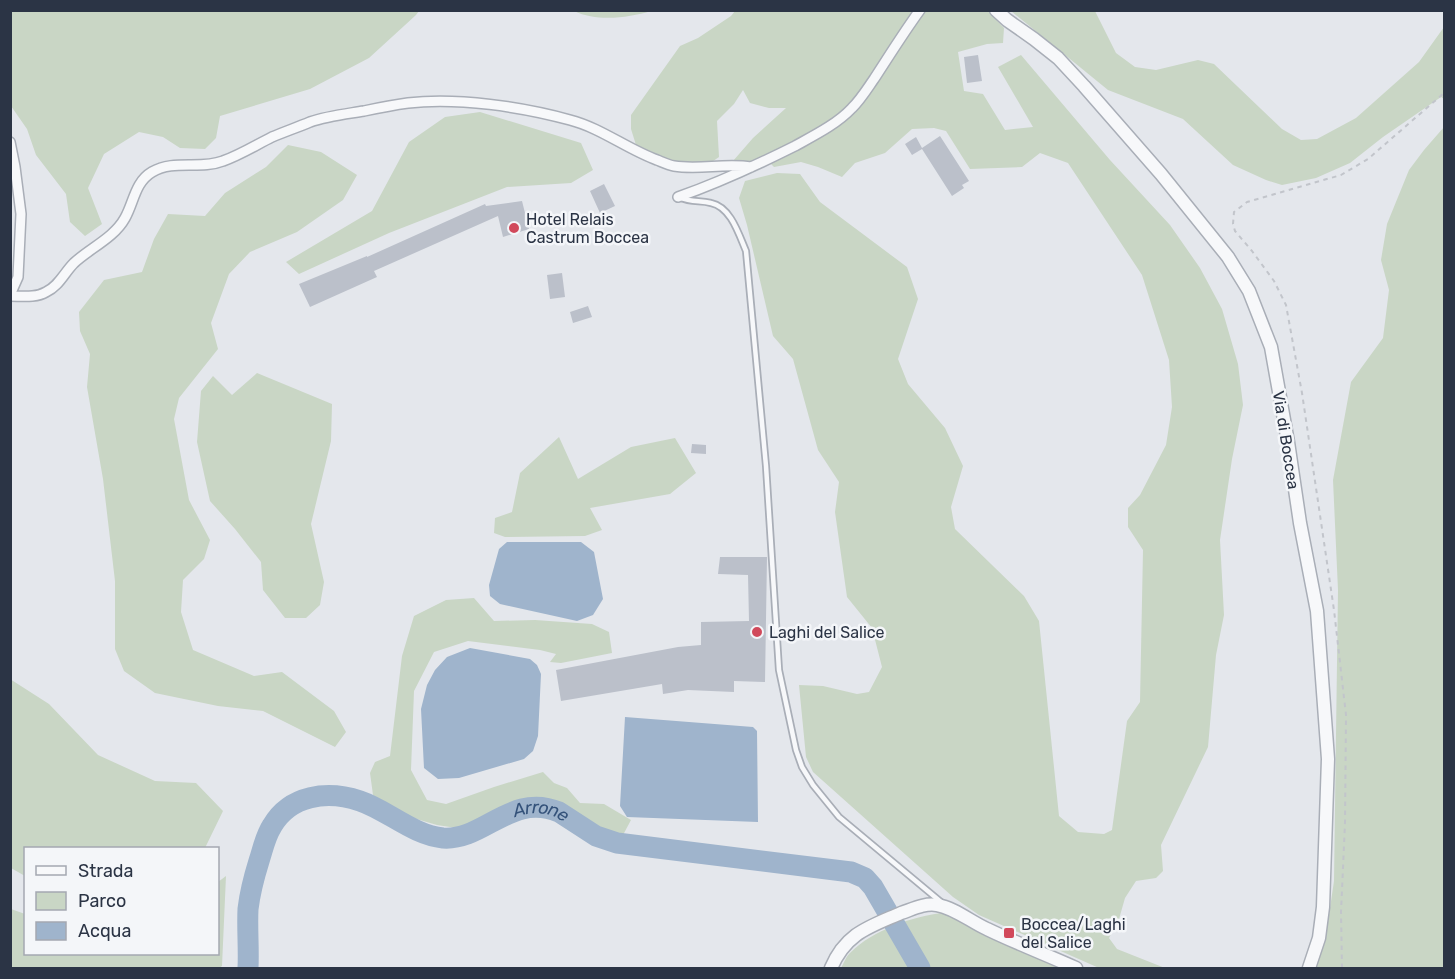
<svg xmlns="http://www.w3.org/2000/svg" width="1455" height="979" font-family="Rubik,sans-serif">
<style>
.green{fill:#c9d6c5}
.water{fill:#9fb4cc}
.lines{fill:none;stroke-linecap:round;stroke-linejoin:round}
.river{stroke:#9fb4cc;stroke-width:21}
.building{fill:#bbc0ca}
.service-casing{stroke:#a9aeb7;stroke-width:8}
.minor-casing{stroke:#a9aeb7;stroke-width:12}
.tertiary-casing{stroke:#a9aeb7;stroke-width:15}
.path{stroke:#c2c5cb;stroke-width:2;stroke-dasharray:4.5 4.5;stroke-linecap:butt}
.service{stroke:#f7f8fa;stroke-width:4.5}
.minor{stroke:#f7f8fa;stroke-width:9}
.tertiary{stroke:#f7f8fa;stroke-width:12}
.poi-dot{fill:#d1495b;stroke:#f4f6f9;stroke-width:2}
.labels{text-anchor:middle;dominant-baseline:central;stroke-width:5;stroke-linejoin:round;paint-order:stroke}
.poi-label{font-size:16px;fill:#2b3445;stroke:#f4f6f9;text-anchor:start}
.street-label{font-size:16px;fill:#2b3445;stroke:#f4f6f9}
.water-label{font-size:18px;font-style:italic;fill:#34527a;stroke:#f4f6f9}
</style>
<rect width="100%" height="100%" fill="#e4e7ec"/>
<!-- green -->
<path class="green" d="M10 11 11 10 419 11 416 15 369 58 310 89 220 116 216 138 205 149 180 148 163 137 139 132 104 154 88 188 102 224 85 236 70 222 66 194 36 155 27 129 11 106Z
M574 11V10L651 11C628 18 597 22 574 11Z
M735 11H915L849 106C834 121 816 130 797 140 776 152 755 163 733 173L726 169 753 138 786 108H769L750 103 743 90 734 104 717 121 719 157 703 168 655 159 636 145 631 129V115L680 46 698 38 731 16Z
M924 11H988L1004 28 1003 43 987 44 958 52 964 91 983 94 1005 130 1033 127 998 67 1021 55 1110 160 1170 225 1200 268 1222 309 1238 364 1243 405 1232 459 1220 540 1224 615 1216 655 1208 747 1161 845 1163 871 1156 878 1136 881 1125 898 1119 919 1109 938 1117 949 1165 968H1099L979 915 953 897 813 772 806 757 799 685 823 686 857 694 869 692 882 667 872 628 847 597 835 512 839 482 818 450 793 359 773 336 747 225 739 198 745 181 777 173 800 174 820 202 907 267 918 299 898 359 908 384 945 428 963 466 951 507 955 529 1024 596 1039 621 1059 816 1078 832 1104 834 1112 830 1127 721 1140 702 1143 550 1128 527V508L1140 495 1166 445 1172 407 1169 360 1142 275 1068 163 1040 153 1022 167 970 169 946 131 934 128 912 129 885 153 855 163 842 177 818 167 801 162 774 167 770 163 836 124Z
M1011 11H1095L1116 53 1135 67 1156 70 1198 60 1214 64 1282 129 1301 140 1317 139 1356 118 1419 62 1444 27V99L1441 97 1383 137 1350 163 1316 178 1282 185 1266 180 1233 165 1183 119 1108 90Z
M480 112 581 143 593 170 571 183 507 187 389 233 299 274 286 262 372 211 409 142 445 117Z
M1444 127V968H1316L1325 942 1334 881 1338 590 1333 480 1351 382 1383 338 1389 290 1381 260 1387 224 1409 170 1424 150Z
M288 145 321 152 357 175 343 200 297 232 250 252 229 274 211 323 218 349 179 398 174 419 189 500 210 540 204 559 183 580 181 612 193 650 254 676 282 672 334 711 346 732 335 747 263 711 218 706 155 693 124 671 115 649V581L103 479 87 387 90 354 80 331 79 312 104 280 142 272 154 239 168 214 205 216 225 193 266 167Z
M257 373 332 404 331 441 311 524 324 582 320 605 306 618H285L263 590 261 562 235 529 210 501 197 442 201 391 213 376 232 395Z
M559 437 578 479 631 447 675 438 696 473 670 494 590 508 602 530 585 536 505 537 494 533 495 518 512 512 520 473Z
M474 598 494 621 535 620 592 624 609 632 612 653 561 663 550 662 556 654 540 650 468 641 434 652 414 691 411 770 427 800 446 804 494 787 543 772 554 783 567 788 580 803 604 804 631 820 623 835 601 832 565 810 530 801 463 829 437 825 396 813 373 795 370 773 375 762 390 756 402 656 414 616 446 600Z
M10 679 49 704 98 755 155 781 196 783 223 811 205 848H26L25 876 11 868Z
M226 876 222 966 219 968H11V909L25 914 26 954H218V882Z
M942 913 1062 968H841C844 963 846 956 851 952 872 931 913 916 942 913Z"/>
<!-- water -->
<path class="water" d="M507 542H581L594 552 603 599 593 615 577 621 500 604 490 596 489 585 499 549Z
M470 648 530 659 537 665 541 674 538 736 533 751 524 759 459 778 438 779 424 768 421 709 427 685 435 670 447 657Z
M625 717 753 727 757 731 758 822 627 817 620 806Z"/>
<g class="lines">
<!-- river -->
<path class="river" id="s1" d="M248 968C249 949 247 929 248 909 250 892 254 877 259 861 263 849 265 837 272 826 290 795 327 790 360 801 387 810 413 835 443 838 484 841 511 792 559 812L596 836 617 843 851 872 865 878 873 887 920 968"/>
</g>
<!-- building -->
<path class="building" d="M978 55 982 81 967 83 964 57Z
M940 136 969 181 962 185 964 188 952 196 922 149 912 155 905 144 916 137 922 148Z
M604 184 615 206 600 213 590 191Z
M522 201 529 229 503 237 498 216 374 271 377 277 310 307 299 284 367 256V257L485 204 486 206Z
M562 273 565 297 550 299 547 275Z
M588 306 592 317 573 323 570 312Z
M692 444 706 445V454L691 453Z
M720 557H767L765 682 734 681V692L688 690 663 694 662 684 561 701 556 670 678 647 701 645V622L749 621 748 575 718 574Z"/>
<g class="lines">
<!-- service casing -->
<g class="service-casing">
<path id="service" d="M679 197C692 203 699 200 711 203 731 207 739 235 746 251L766 466 779 670 796 750 802 767 813 785 839 817 941 902"/>
</g>
<!-- minor casing -->
<g class="minor-casing">
<path id="minor" d="M10 142 15 167 21 214 18 277 10 295
M678 197C718 183 757 165 795 146 815 135 837 124 852 108 861 99 867 89 874 79 889 56 904 32 920 10
M10 296C22 296 36 298 46 292 59 286 64 273 74 263 90 248 114 238 125 218 134 202 135 182 152 172 174 159 200 170 223 161 240 155 256 145 272 137 284 132 298 127 310 122 327 116 346 114 364 111 378 108 393 105 408 103 457 97 523 107 570 120 601 128 627 149 657 160 662 162 668 165 674 166 699 170 725 163 751 167"/>
</g>
<!-- tertiary casing -->
<g class="tertiary-casing">
<path id="tertiary" d="M996 10 1007 20 1034 39 1058 58 1084 86 1161 174 1228 257 1249 291 1271 347 1288 442 1300 523 1317 611 1328 759 1323 907 1319 938 1309 968
M831 968C846 933 869 927 901 913 913 909 924 903 937 905 955 908 971 922 987 929 1016 943 1047 955 1076 968"/>
</g>
<!-- path -->
<path class="path" d="M1342 968 1341 912 1345 823 1346 715 1334 610 1302 393 1286 305 1274 281 1252 251 1235 231 1233 224 1234 212 1247 202 1341 175 1368 159 1444 93"/>
<!-- service -->
<use href="#service" class="service"/>
<!-- minor -->
<use href="#minor" class="minor"/>
<!-- tertiary -->
<use href="#tertiary" class="tertiary"/>
</g>
<!-- markers -->
<g class="poi-dot">
<circle cx="514" cy="228" r="6"/>
<circle cx="757" cy="632" r="6"/>
<rect x="1003" y="927" width="12" height="12" rx="3"/>
</g>
<g class="labels">
<!-- poi labels -->
<g class="poi-label">
<text x="526" y="219">Hotel Relais<tspan x="526" dy="18">Castrum Boccea</tspan></text>
<text x="769" y="632">Laghi del Salice</text>
<text x="1021" y="924">Boccea/Laghi<tspan x="1021" dy="18">del Salice</tspan></text>
</g>
<!-- street labels -->
<g class="street-label">
<text transform="translate(1286 440) rotate(81)">Via di Boccea</text>
</g>
<!-- water labels -->
<g class="water-label">
<text stroke="none"><textPath href="#s1" startOffset="441">Arrone</textPath></text>
</g>
</g>
<!-- border -->
<rect width="1455" height="979" fill="none" stroke="#2b3445" stroke-width="24"/>
<!-- legend -->
<rect x="24" y="847" width="195" height="108" fill="#f4f6f9" stroke="#a4a8b1" stroke-width="1.5"/>
<rect x="36" y="866" width="30" height="9" fill="#f7f8fa" stroke="#a4a8b1" stroke-width="1.5"/>
<text x="78" y="877" font-size="18" fill="#2b3445">Strada</text>
<rect x="36" y="892" width="30" height="18" fill="#c9d6c5" stroke="#a4a8b1" stroke-width="1.5"/>
<text x="78" y="907" font-size="18" fill="#2b3445">Parco</text>
<rect x="36" y="922" width="30" height="18" fill="#9fb4cc" stroke="#a4a8b1" stroke-width="1.5"/>
<text x="78" y="937" font-size="18" fill="#2b3445">Acqua</text>
</svg>
